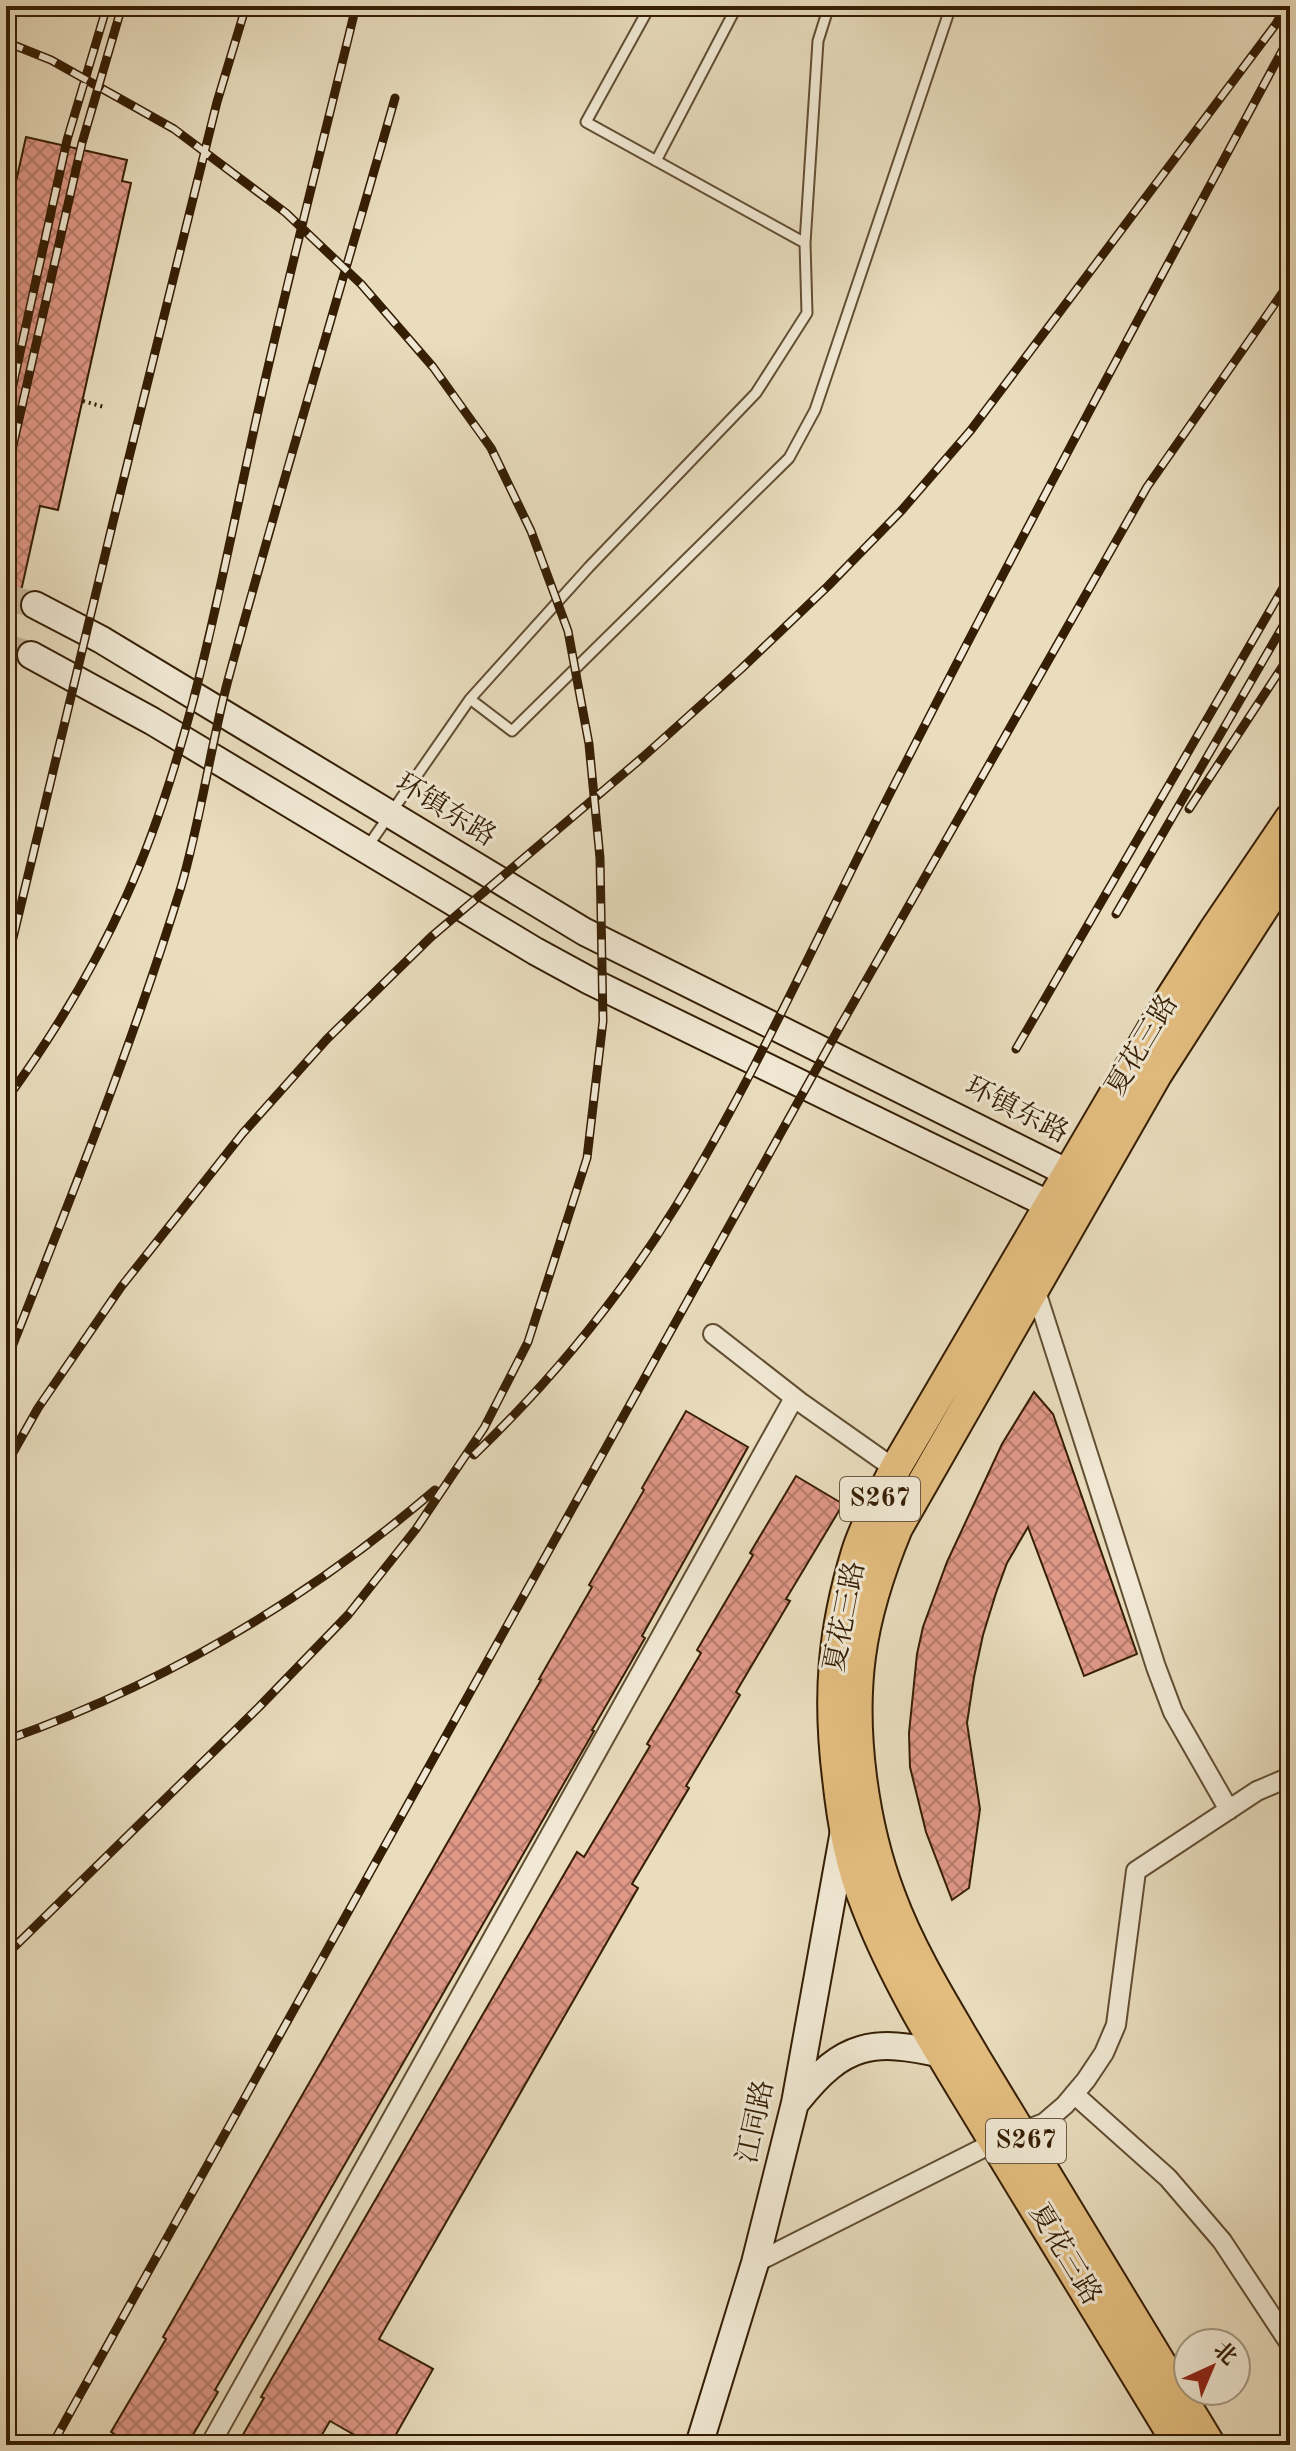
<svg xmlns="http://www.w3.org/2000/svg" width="1296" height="2451" font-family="'Old Standard TT','Noto Serif SC',serif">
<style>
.building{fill:url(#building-cross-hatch);stroke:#351e04;stroke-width:2}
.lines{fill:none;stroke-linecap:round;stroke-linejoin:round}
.secondary-tunnel{stroke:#c5b799;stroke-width:26;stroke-dasharray:26 13;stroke-linecap:butt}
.lane-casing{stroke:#624e32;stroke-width:13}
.street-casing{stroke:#624e32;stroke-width:22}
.secondary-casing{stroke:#351e04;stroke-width:30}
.primary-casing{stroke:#351e04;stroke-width:34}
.path{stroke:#351e04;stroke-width:4;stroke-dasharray:2 4;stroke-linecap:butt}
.lane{stroke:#f1e9d5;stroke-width:9}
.street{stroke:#f1e9d5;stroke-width:18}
.secondary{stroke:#f1e9d5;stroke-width:26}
.primary{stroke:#e4be7f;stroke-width:30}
.rail-casing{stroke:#351e04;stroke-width:9}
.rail{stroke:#f1e9d5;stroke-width:6;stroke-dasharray:18;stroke-linecap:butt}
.labels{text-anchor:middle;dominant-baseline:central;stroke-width:6;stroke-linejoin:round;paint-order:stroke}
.shield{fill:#f1e9d5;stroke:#6d5b43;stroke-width:2}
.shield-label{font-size:26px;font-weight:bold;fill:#351e04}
.street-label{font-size:28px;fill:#351e04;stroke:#f1e9d5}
</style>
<defs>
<pattern id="building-cross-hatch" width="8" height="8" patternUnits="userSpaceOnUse" patternTransform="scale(2)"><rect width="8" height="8" fill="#e09887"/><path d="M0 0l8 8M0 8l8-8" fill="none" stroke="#b67b6c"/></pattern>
</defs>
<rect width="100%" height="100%" fill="#e9ddbe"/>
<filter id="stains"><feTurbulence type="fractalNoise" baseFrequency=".0025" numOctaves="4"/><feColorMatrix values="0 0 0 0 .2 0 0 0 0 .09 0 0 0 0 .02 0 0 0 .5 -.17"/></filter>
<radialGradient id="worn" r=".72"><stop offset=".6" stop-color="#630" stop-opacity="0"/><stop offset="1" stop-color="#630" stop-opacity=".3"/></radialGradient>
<!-- building -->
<path class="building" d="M26 137 127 160 122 181 131 183 58 510 40 506 13 627H6V226Z
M1034 1392 1053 1414 1137 1654 1084 1676 1028 1527 1007 1563 996 1593 983 1635 974 1677 967 1723 980 1809 969 1888 952 1900 926 1832 910 1767 909 1733 917 1654 923 1627 947 1562 1002 1444Z
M686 1411 748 1447 642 1636 645 1638 592 1730 594 1731 215 2390 218 2392 187 2445H133L111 2432 166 2339 163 2337 541 1680 539 1679 592 1587 589 1585 644 1490 642 1488Z
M796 1476 843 1504 786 1599 790 1601 736 1692 740 1695 686 1786 689 1788 632 1884 638 1888 379 2339 433 2369 390 2445H372L330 2421 316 2445H237L264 2398 261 2397 577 1852 584 1857 650 1746 647 1744 701 1653 697 1650 753 1555 750 1553Z"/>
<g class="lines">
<!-- secondary-tunnel -->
<path class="secondary-tunnel" d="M6 597 35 605
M6 647 31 655"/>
<!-- lane casing -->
<g class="lane-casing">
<path id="lane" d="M650 6 586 122 805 243
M656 161 737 6
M470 699 512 731 789 458 815 410 951 6
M368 846 470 699 589 567 756 393 807 313 805 243 818 41 829 6"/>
</g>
<!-- street casing -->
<g class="street-casing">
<path id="street" d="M1034 1285 1156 1667 1173 1712 1229 1810
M713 1334 800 1402 895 1469
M1074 2094 1168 2178 1222 2241 1290 2344
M755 2263 995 2142 1044 2123 1065 2105 1086 2080 1104 2053 1116 2025 1136 1871 1257 1791 1290 1777
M210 2445 794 1398"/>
</g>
<!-- secondary casing -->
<g class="secondary-casing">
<path id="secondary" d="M31 655 152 721 535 951 590 981 1050 1205 1083 1200 1068 1173 585 932 102 640 35 605
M798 2100C843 2043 873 2038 942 2054
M699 2445 755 2263 795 2103 844 1831"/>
</g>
<!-- primary casing -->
<g class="primary-casing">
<path id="primary" d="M1179 2445C1119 2347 1060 2249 1000 2151 953 2072 900 1993 867 1907 850 1864 843 1824 838 1778 828 1696 833 1631 857 1552 866 1523 882 1496 895 1469L1171 998 1214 931 1290 819
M1210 2445 975 2058C944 2005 911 1953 890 1896 863 1825 850 1732 860 1656 866 1611 880 1569 897 1528L1156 1075 1290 866"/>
</g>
<!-- path -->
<path class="path" d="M83 401 104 407"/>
<!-- lane -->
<use href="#lane" class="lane"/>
<!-- street -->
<use href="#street" class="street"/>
<!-- secondary -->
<use href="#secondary" class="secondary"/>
<!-- primary -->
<use href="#primary" class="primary"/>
<!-- rail casing -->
<g class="rail-casing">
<path id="rail" d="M6 42 51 60 174 129 286 213 361 284 433 367 491 448 531 531 568 631 589 744 600 858 603 1021 587 1158 528 1342 484 1428 416 1529 348 1615 259 1707 6 1955
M6 416 67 140 107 6
M6 476 82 143 122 6
M1189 809 1290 655
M1116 914 1290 614
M6 967 113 522 217 102 246 6
M1016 1049 1290 576
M6 1100C52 1037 94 968 126 897 194 747 223 567 259 407 289 273 324 139 356 6
M6 1362C68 1205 131 1049 181 887 201 819 210 748 228 680 281 485 340 292 395 98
M474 1455C551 1381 620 1297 676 1206 762 1065 828 912 904 766 1029 521 1160 279 1290 36
M6 1465 38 1408 121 1287 243 1133 327 1039 431 937 643 757 741 669 828 586 902 510 971 430 1276 24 1286 6
M6 1740C164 1684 308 1599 435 1490
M52 2445 838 1030 1147 487 1290 282"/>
</g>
<!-- rail -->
<use href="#rail" class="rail"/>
</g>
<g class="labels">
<!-- shield labels -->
<g class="shield">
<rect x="840" y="1477" width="80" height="44" rx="6"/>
<rect x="986" y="2119" width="80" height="44" rx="6"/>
</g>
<g class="shield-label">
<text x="880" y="1499">S267</text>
<text x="1026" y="2141">S267</text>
</g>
<!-- street labels -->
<g class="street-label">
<text transform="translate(445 811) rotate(32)">环镇东路</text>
<text transform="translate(1143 1046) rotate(-59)">夏花三路</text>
<text transform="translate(1016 1111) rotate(27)">环镇东路</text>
<text transform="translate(846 1617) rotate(-79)">夏花三路</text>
<text transform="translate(757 2122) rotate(-78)">江同路</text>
<text transform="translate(1064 2255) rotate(59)">夏花三路</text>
</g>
</g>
<!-- margin -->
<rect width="1296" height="2451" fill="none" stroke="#e9ddbe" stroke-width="32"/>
<rect x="8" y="8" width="1280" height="2435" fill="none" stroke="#351e04" stroke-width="4"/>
<rect x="16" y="16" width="1264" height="2419" fill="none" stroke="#351e04" stroke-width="2"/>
<!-- north arrow -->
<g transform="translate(1212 2367) rotate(44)"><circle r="38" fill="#f1e9d5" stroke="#a69881" stroke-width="2"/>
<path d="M0-6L14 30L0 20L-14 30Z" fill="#8f2418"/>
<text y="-12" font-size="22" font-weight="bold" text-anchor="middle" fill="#351e04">北</text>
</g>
<rect width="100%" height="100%" filter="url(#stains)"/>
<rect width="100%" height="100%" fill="url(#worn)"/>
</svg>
